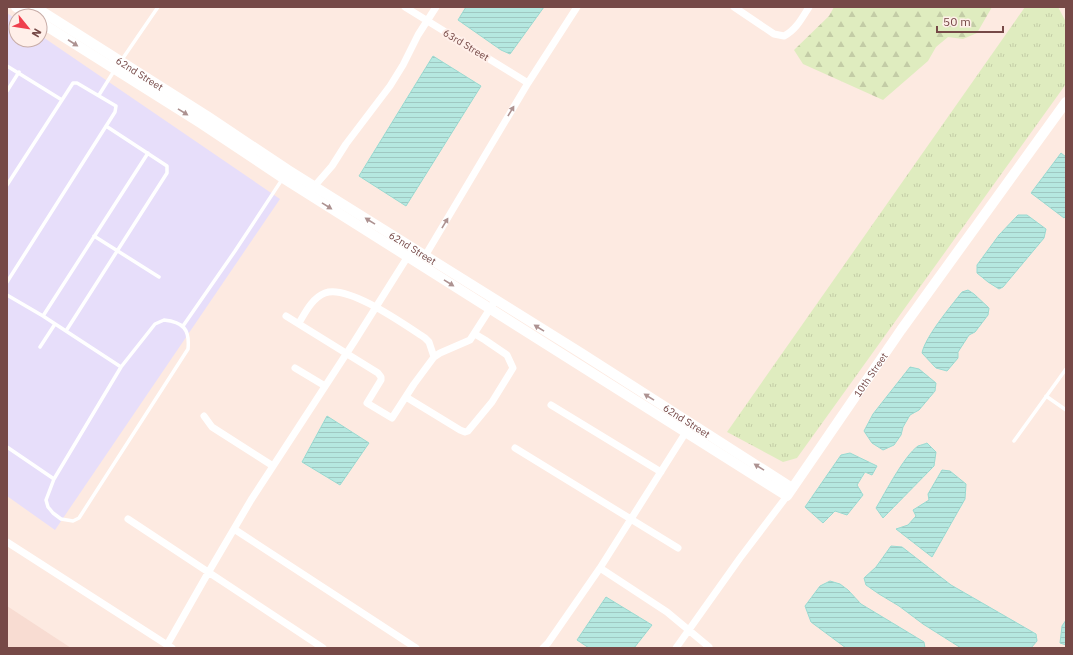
<svg xmlns="http://www.w3.org/2000/svg" width="1073" height="655" font-family="'IBM Plex Sans',sans-serif">
<style>
.residential{fill:#f8dcd2}
.education{fill:#e7defa}
.forest{fill:url(#forest-firs)}
.park{fill:url(#park-tufts)}
.water{fill:url(#water-rules);stroke:#9adad1}
.lines{fill:none;stroke-linecap:round;stroke-linejoin:round}
.service{stroke:#fff;stroke-width:3.5}
.minor{stroke:#fff;stroke-width:7}
.secondary{stroke:#fff;stroke-width:10}
.oneway{fill:#ad9291}
.labels{text-anchor:middle;dominant-baseline:central;stroke-width:4;stroke-linejoin:round;paint-order:stroke}
.street-label{font-size:10px;fill:#764947;stroke:#ffefe9}
</style>
<defs>
<pattern id="forest-firs" width="22" height="20" patternUnits="userSpaceOnUse"><rect width="22" height="20" fill="#dfecbf"/><path d="M5 1l3.5 6h-7zM16 11l3.5 6h-7z" fill="#c3cca6"/></pattern>
<pattern id="park-tufts" width="24" height="20" patternUnits="userSpaceOnUse"><rect width="24" height="20" fill="#dfecbf"/><path d="M3 7l-1-3M5 7V3M7 7l1-3M15 17l-1-3M17 17v-4M19 17l1-3" fill="none" stroke="#c3cca6"/></pattern>
<pattern id="water-rules" width="6" height="5" patternUnits="userSpaceOnUse"><rect width="6" height="5" fill="#b5e8e0"/><path d="M0 2.5h6" fill="none" stroke="#9fc8c2"/></pattern>
</defs>
<rect width="100%" height="100%" fill="#fdeae1"/>
<!-- residential -->
<path class="residential" d="M7 606 71 648H7Z"/>
<!-- education -->
<path class="education" d="M7 13 16 19V40H40V35L280 199 55 530 7 496Z"/>
<!-- forest -->
<path class="forest" d="M834 7H992L977 33 963 39 948 37 936 47 928 61 883 100 803 64 794 50 829 16Z"/>
<!-- park -->
<path class="park" d="M1025 7H1058L1066 22V84L797 458 783 462 727 432Z"/>
<!-- water -->
<path class="water" d="M466 7H544L510 54 501 50 458 20Z
M433 56 481 86 406 206 359 176Z
M1061 153 1066 157V216L1064 218 1031 193Z
M1018 215H1027L1046 229 1044 238 1003 287 999 289 988 282 977 273V265L999 235Z
M968 290 974 294 989 308 988 315 975 332 969 335 958 352V358L947 371 936 368 922 353C925 337 951 306 962 292Z
M910 367 919 369 936 383 935 391 919 410 910 415 903 427 901 435 894 445 883 450 872 443 864 431 873 414Z
M327 416 369 443 340 485 302 462Z
M927 443 936 452 934 466 883 518 876 508C885 493 904 456 918 446 921 445 925 444 927 443Z
M850 453 877 466 872 475 865 472 857 485 863 495 847 515 835 511 823 523 805 507 841 455Z
M942 470 950 471 966 484 965 499 932 557 896 529 908 525 916 516 913 510 929 500 928 494Z
M891 546 902 547 951 585 1036 634 1037 641 1031 648H961L923 624 899 606 879 594 866 585 864 578 876 567Z
M830 581 840 584 848 590 861 604 924 642 925 648H846L811 622 805 606 820 586Z
M606 597 652 625 634 648H589L577 640Z
M1066 620V645L1060 643 1062 626Z"/>
<g class="lines">
<!-- service -->
<path class="service" d="M121 61 158 7
M7 66 62 100
M7 91 19 72
M99 95 114 71
M7 185 73 83H77L116 106 115 112 7 282
M94 236 159 277
M7 295 43 316 121 367
M43 316 148 153
M164 320C183 322 190 329 188 349L79 518 73 521 61 519 53 513 48 507 46 500 54 479 121 367 155 324Z
M183 326 235 251 283 178
M66 331 167 173V166L106 126
M40 347 55 324
M1046 396 1066 410
M1014 441 1066 369
M7 447 54 479"/>
<!-- minor -->
<path class="minor" d="M405 7 528 83
M734 7 774 34 784 36C796 30 802 18 809 7
M312 189 332 166 346 144 390 86 403 65 418 35 436 7
M425 256 528 83 577 7
M286 316 378 373 381 377V380L367 403 392 418 414 384 434 357 440 353 470 340 495 301
M299 323C305 313 312 298 325 293 348 284 405 325 425 338L429 342 434 357
M295 368 325 386
M406 397 460 430 465 432 468 431 492 402 513 368 507 355 485 340 475 334
M551 405 661 472
M204 416 212 427 273 466
M515 448 678 548
M128 519 323 648
M234 529 416 648
M7 542 172 648
M600 568 667 612 709 647
M167 645 208 573 251 500 354 342 410 253
M543 648 548 643 600 568 686 432
M676 648 740 558 787 496"/>
<!-- secondary -->
<g class="secondary">
<path d="M16 7 31 16"/>
<path id="s1" d="M35 7 207 116 288 170 581 353 792 488"/>
<path id="s2" d="M40 22 202 124 283 178 787 496 901 330 1066 102"/>
</g>
</g>
<!-- one-way arrows -->
<defs><path id="oneway-solid" d="M-6-.8H1V-3.2L6.5 0L1 3.2V.8H-6Z"/></defs>
<g class="oneway">
<use href="#oneway-solid" transform="translate(73 43) rotate(33)"/>
<use href="#oneway-solid" transform="translate(511 111) rotate(-59)"/>
<use href="#oneway-solid" transform="translate(183 112) rotate(32)"/>
<use href="#oneway-solid" transform="translate(327 206) rotate(32)"/>
<use href="#oneway-solid" transform="translate(370 221) rotate(-148)"/>
<use href="#oneway-solid" transform="translate(445 223) rotate(-59)"/>
<use href="#oneway-solid" transform="translate(449 283) rotate(32)"/>
<use href="#oneway-solid" transform="translate(539 328) rotate(-148)"/>
<use href="#oneway-solid" transform="translate(649 397) rotate(-148)"/>
<use href="#oneway-solid" transform="translate(759 467) rotate(-148)"/>
</g>
<g class="labels">
<!-- street labels -->
<g class="street-label">
<text transform="translate(466 45) rotate(31)">63rd Street</text>
<text stroke="none"><textPath href="#s1" startOffset="124">62nd Street</textPath></text>
<text stroke="none"><textPath href="#s1" startOffset="448">62nd Street</textPath></text>
<text stroke="none"><textPath href="#s2" startOffset="1032">10th Street</textPath></text>
<text stroke="none"><textPath href="#s1" startOffset="772">62nd Street</textPath></text>
</g>
</g>
<!-- border -->
<rect width="1073" height="655" fill="none" stroke="#764947" stroke-width="16"/>
<!-- north arrow -->
<g transform="translate(28 28) rotate(120)"><circle r="19" fill="#ffefe9" stroke="#c8ada8"/>
<path d="M0-3L7 15L0 10L-7 15Z" fill="#ef3f4d"/>
<text y="-6" font-size="11" font-weight="bold" text-anchor="middle" fill="#764947">N</text>
</g>
<!-- scale -->
<path d="M937 26v6h66v-6" fill="none" stroke="#764947" stroke-width="2"/>
<text x="943" y="26" font-size="12" fill="#764947" stroke="#ffefe9" stroke-width="3" paint-order="stroke">50 m</text>
</svg>
